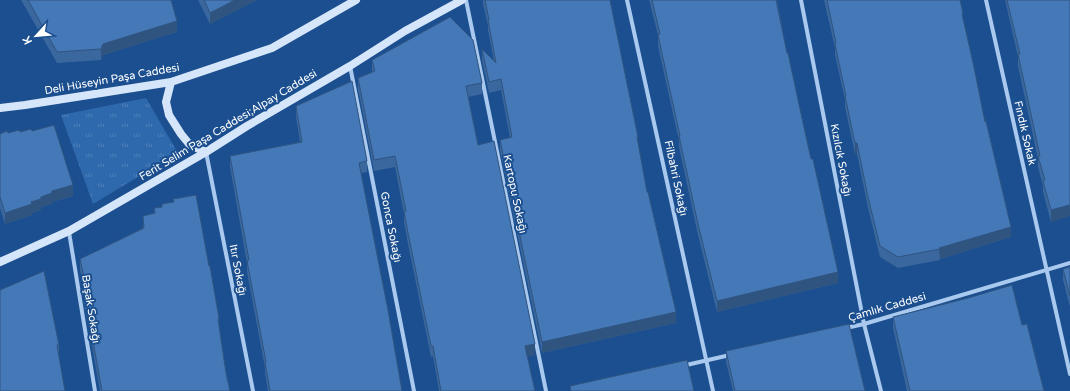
<svg xmlns="http://www.w3.org/2000/svg" width="1070" height="391" font-family="'Varela Round',sans-serif">
<style>
.grass{fill:url(#grass-tufts)}
.lines{fill:none;stroke-linecap:round;stroke-linejoin:round}
.minor{stroke:#a9c9ee;stroke-width:4}
.secondary{stroke:#d6e6fa;stroke-width:8}
.wall{fill:#3a679d}
.shaded-wall{fill:#305480}
.building{fill:#4478b7;stroke:#305480}
.labels{text-anchor:middle;dominant-baseline:central;stroke-width:4;stroke-linejoin:round;paint-order:stroke}
.street-label{font-size:11px;fill:#fff;stroke:#1b4f8f}
</style>
<defs>
<pattern id="grass-tufts" width="24" height="20" patternUnits="userSpaceOnUse"><rect width="24" height="20" fill="#2e69ad"/><path d="M3 7l-1-3M5 7V3M7 7l1-3M15 17l-1-3M17 17v-4M19 17l1-3" fill="none" stroke="#4d80b9"/></pattern>
</defs>
<rect width="100%" height="100%" fill="#1b4f8f"/>
<!-- grass -->
<path class="grass" d="M146 98 178 153 93 204 61 115Z"/>
<g class="lines">
<!-- minor -->
<path class="minor" d="M466 0 546 391
M627 0 713 391
M801 0 864 324 881 391
M986 0 1070 374
M350 66 414 391
M206 152 253 391
M69 232 95 391
M846 328 864 324 1070 263
M682 366 730 355"/>
<!-- secondary -->
<path class="secondary" d="M171 82 166 102 169 115 181 134 190 145 206 152
M0 108 25 105 171 82 272 48 356 0
M0 262 69 231 206 152 247 126 350 66 405 31 462 0"/>
</g>
<!-- wall -->
<path class="wall" d="M21 0H171L177 32 103 55 101 60 57 63Z
M198 0H257L210 24Z
M483 0H610L647 192 676 323 542 353 500 151V140L510 138 501 90 489 93 482 60V49L494 61 488 31V26L483 4Z
M649 0H777L787 53 838 283 717 312 698 235 679 147V141L658 46V35Z
M824 0H960L963 20 985 122 1011 237 940 259V260L898 268 880 257 868 208 857 154H855L845 107V100L835 55V48Z
M1005 0H1070L1051 222 1043 192V186L1038 167V159L1018 66V57Z
M372 60 482 83V94L468 97 478 145 535 355 527 356 535 391H439L433 356 431 357 408 244 404 222V214L395 167 374 171 358 89V78L372 72Z
M296 106 367 161V172L361 173 402 391H268L265 373V368L247 272V263L230 167V156L300 142 296 117Z
M20 132 73 196 52 202V204L41 207V210L32 213V215L5 224 0 208V134Z
M173 199 209 266 219 318V326L226 373 230 391H100L84 302V291L80 270V259L143 228V216L154 213V208L162 207V204L173 202Z
M1070 267V307L1063 280V269Z
M0 290 59 345V355Z
M893 317 1022 325 1044 391H907L893 328Z
M726 351 865 391H733L726 362Z"/>
<!-- shaded-wall -->
<path class="shaded-wall" d="M235 0H257L210 24V13Z
M177 21V32L103 55 101 60V49L103 44Z
M855 143H857V154H855Z
M73 185V196L52 202V204L41 207V210L32 213V215L5 224V213L31 202 52 191Z
M1070 205V216L1051 222V210Z
M1011 227V237L940 259 939 248Z
M838 272V283L717 312V301Z
M676 312V323L542 353V342Z
M535 344V355L525 357V346Z"/>
<!-- building -->
<path class="building" d="M28 0H171L177 21 103 44 101 49 57 52Z
M204 0H235L210 13Z
M485 0H610L638 137H637L647 192H648L676 312 542 342 500 140 512 137 501 79 489 82 482 49 496 63 488 20H489Z
M652 0H776L787 53H788L800 109 811 159H813L838 272 717 301 698 224 679 136H680L658 35 660 34Z
M827 0H960L963 13 962 14 974 67 985 122 986 121 1011 227 939 248 940 249 898 257 880 246 868 197 857 143H855L845 96H846L835 44 836 43Z
M1007 0H1070V205L1051 210 1043 181 1045 180 1038 156H1040L1018 54H1020Z
M450 17 473 40 482 83 466 86 478 145 494 141 535 344 525 346 535 391H441L433 346H431L408 233 404 211H406L395 156 374 160 358 78 375 71 372 60Z
M352 81 367 161 359 163 388 310 402 391H270L265 362H266L255 303 247 261 249 260 230 156 302 142 296 106Z
M54 125 73 185 52 191V193L41 197V199L31 202 32 204 5 213 0 197V134L7 131 8 133 19 130 20 132 31 129 32 131Z
M196 195 209 266H210L219 318 218 319 226 373 230 391H102L84 291 87 290 80 259 144 228 143 216 155 213 154 208 162 207V204L174 202 173 199Z
M1070 267V296L1063 269Z
M44 271 59 345H57L65 391H0V290Z
M1012 285 1022 325 1027 324 1044 391H910L893 317 968 298Z
M849 324 865 391H735L726 351Z
M687 360 694 391H571L570 386Z"/>
<g class="labels">
<!-- street labels -->
<g class="street-label">
<text transform="translate(112 79) rotate(-10)">Deli Hüseyin Paşa Caddesi</text>
<text transform="translate(228 125) rotate(-31)">Ferit Selim Paşa Caddesi;Alpay Caddesi</text>
<text transform="translate(1025 133) rotate(77)">Fındık Sokak</text>
<text transform="translate(841 160) rotate(79)">Kızılcık Sokağı</text>
<text transform="translate(676 178) rotate(78)">Filbahri Sokağı</text>
<text transform="translate(515 194) rotate(78)">Kartopu Sokağı</text>
<text transform="translate(391 227) rotate(79)">Gonca Sokağı</text>
<text transform="translate(238 270) rotate(79)">Itır Sokağı</text>
<text transform="translate(887 307) rotate(-16)">Çamlık Caddesi</text>
<text transform="translate(91 309) rotate(81)">Başak Sokağı</text>
</g>
</g>
<!-- north arrow -->
<g transform="translate(36 36) rotate(243)" stroke="#1b4f8f" stroke-width="3" paint-order="stroke">
<path d="M0-3L7 15L0 10L-7 15Z" fill="#ffffff"/>
<text y="-6" font-size="11" font-weight="bold" text-anchor="middle" fill="#ffffff">K</text>
</g>
</svg>
